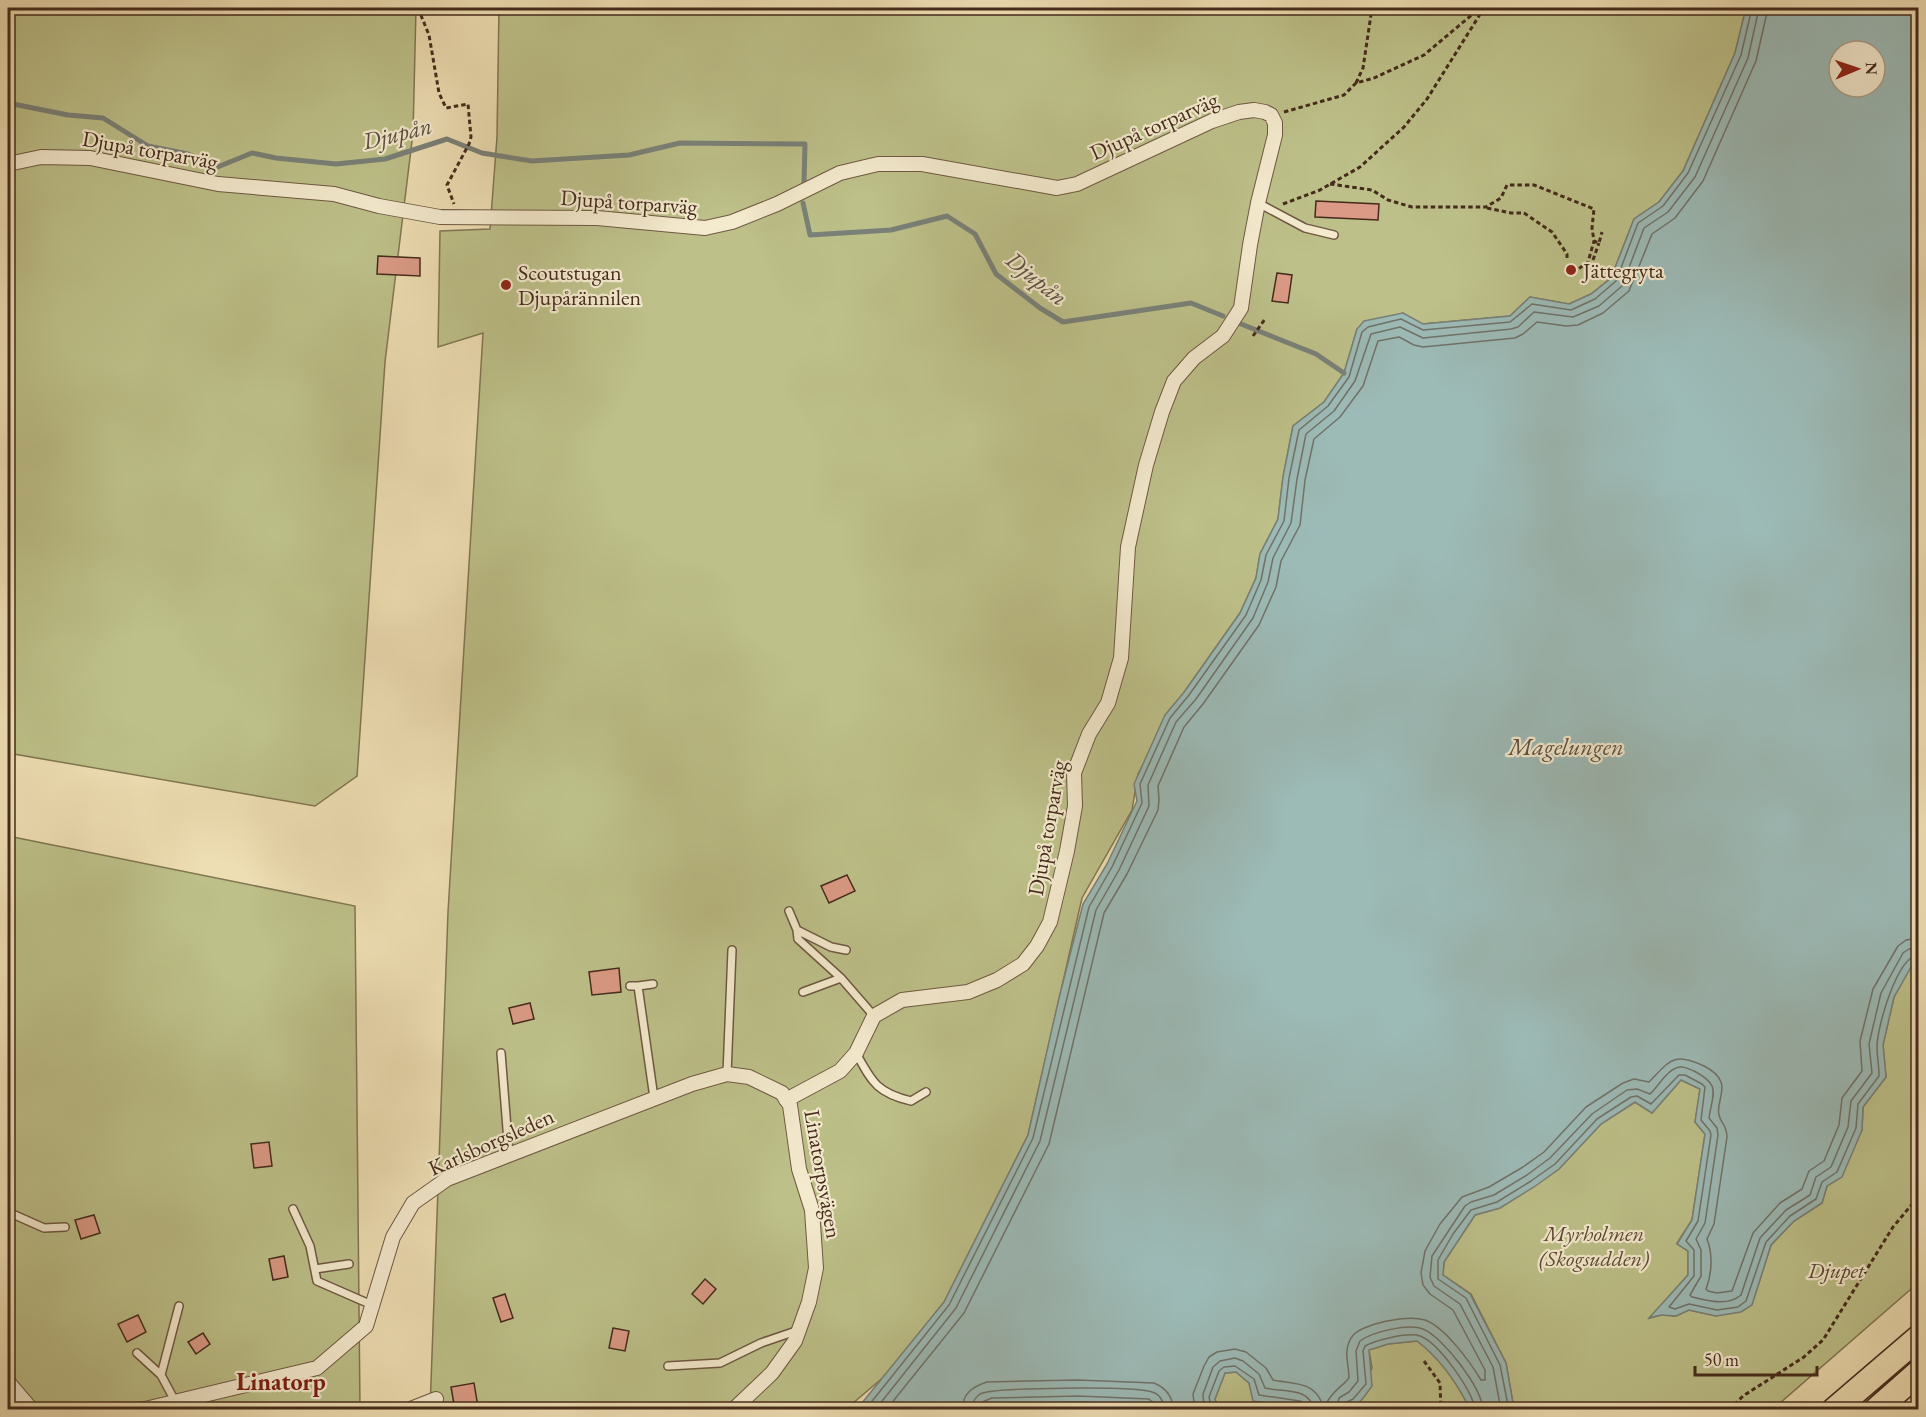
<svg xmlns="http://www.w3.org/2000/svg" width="1926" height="1417" font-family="'EB Garamond',serif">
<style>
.green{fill:#bdc089;stroke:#817652;stroke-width:1.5}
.water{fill:#9cbab6;stroke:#798178;stroke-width:1.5;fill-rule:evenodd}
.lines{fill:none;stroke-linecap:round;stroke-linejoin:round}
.shore{stroke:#707269;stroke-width:1.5}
.stream{stroke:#798178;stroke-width:5}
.building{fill:#da9a85;stroke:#452b1c;stroke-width:1.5}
.service-casing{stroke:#6f5842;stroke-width:10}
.minor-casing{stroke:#6f5842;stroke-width:16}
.motorway-casing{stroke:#452b1c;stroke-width:27}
.path{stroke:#452b1c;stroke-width:3;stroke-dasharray:4.5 3;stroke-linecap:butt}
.service{stroke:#f4eace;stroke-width:7}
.minor{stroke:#f4eace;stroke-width:14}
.motorway{stroke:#eedeb3;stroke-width:24}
.poi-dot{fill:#8f2418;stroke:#f4eace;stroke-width:2}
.labels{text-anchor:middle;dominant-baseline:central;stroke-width:4.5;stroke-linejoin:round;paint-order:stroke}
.street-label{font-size:22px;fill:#452b1c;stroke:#f4eace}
.poi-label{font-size:22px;fill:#452b1c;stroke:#f4eace;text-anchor:start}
.park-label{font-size:22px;font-style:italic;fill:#5d4932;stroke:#f4eace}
.water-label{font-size:24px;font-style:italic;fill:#5b4f42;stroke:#f4eace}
.neighbourhood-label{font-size:24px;font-weight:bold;fill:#7a1f14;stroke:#f4eace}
</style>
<rect width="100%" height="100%" fill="#eedeb3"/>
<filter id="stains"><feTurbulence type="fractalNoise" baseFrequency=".00333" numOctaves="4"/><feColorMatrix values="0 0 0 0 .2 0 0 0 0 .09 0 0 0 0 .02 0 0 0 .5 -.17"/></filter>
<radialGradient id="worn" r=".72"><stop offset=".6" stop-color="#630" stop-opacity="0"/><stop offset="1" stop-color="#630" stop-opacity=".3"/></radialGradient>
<!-- green -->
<path class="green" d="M8 8H416L413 133 385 362 357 776 315 806 8 753Z
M499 8H1746L1735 53 1683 171 1659 202 1634 219 1611 278 1591 294 1569 304 1530 297 1510 316 1422 324 1403 313 1357 329 1344 373 1324 402 1293 426 1283 477 1278 519 1260 554 1256 578 1240 613 1185 691 1138 774 1132 810 1082 898 1028 1135 944 1302 886 1375 846 1409 430 1410 448 912 483 333 438 347 440 231 490 229 497 137Z
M8 836 355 906 360 1409H8Z
M1918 960V1283L1773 1409H1514L1506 1363 1471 1294 1443 1275 1444 1262 1475 1215 1500 1208 1534 1186 1559 1169 1601 1124 1635 1102 1652 1113 1681 1080 1700 1089 1695 1122 1705 1134 1692 1220 1677 1243 1688 1251V1275L1650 1318 1661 1315 1676 1316 1689 1310 1716 1316 1752 1304 1771 1245 1794 1221 1822 1203 1827 1186 1862 1130 1863 1107 1886 1077 1883 1045 1894 997 1914 961Z
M1417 1341C1441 1359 1457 1383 1470 1409L1341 1410 1356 1404 1372 1368 1369 1350 1388 1344Z
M1236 1372 1249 1383 1254 1401 1322 1409 1211 1410 1218 1408 1215 1399 1225 1373Z
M1070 1402 1149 1405 1152 1409 977 1410 993 1404Z"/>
<!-- water -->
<path class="water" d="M1746 8H1918V960L1914 962 1894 997 1883 1045 1886 1077 1863 1107 1862 1130 1842 1177 1827 1186 1822 1203 1794 1221 1771 1245 1752 1305 1741 1312 1716 1316 1689 1310 1676 1316 1661 1315 1649 1318 1688 1275V1251L1677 1244 1692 1220 1705 1134 1695 1122 1700 1089 1681 1080 1652 1113 1635 1102 1601 1124 1559 1169 1534 1187 1500 1208 1475 1215 1444 1262 1443 1275 1470 1294 1506 1363 1514 1409H1470C1457 1383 1441 1359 1417 1341L1388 1344 1369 1350 1372 1386C1368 1391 1363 1400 1357 1404 1339 1417 1276 1404 1253 1401L1249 1383 1236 1372 1225 1373 1215 1399 1218 1408 1211 1409H1152L1148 1405 1078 1402 993 1404 977 1410 857 1409 944 1302 1028 1135 1059 998 1083 904 1107 864 1137 801 1134 784 1165 715 1185 691 1240 613 1256 578 1260 554 1278 519 1283 477 1293 426 1324 402 1344 373 1357 329 1364 321 1403 313 1423 324 1510 316 1530 297 1569 304 1591 294 1611 278 1634 219 1659 202 1683 171 1735 53ZM1839 51H1875V87H1839Z"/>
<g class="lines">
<!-- shore -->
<path class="shore" d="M865 1410 949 1305 1033 1138 1089 907 1112 867 1142 803 1140 784 1170 718 1189 695 1246 615 1261 580 1266 555 1284 521 1289 478 1299 430 1328 406 1349 377 1362 332 1368 327 1401 319 1423 330 1510 322 1532 304 1571 310 1595 299 1616 281 1638 223 1663 206 1688 173 1741 55 1752 8
M875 1410 956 1308 1040 1141 1096 910 1119 870 1149 806 1148 785 1176 722 1196 699 1253 618 1268 582 1273 558 1291 523 1297 479 1306 434 1334 411 1355 381 1371 334 1400 327 1423 338 1511 329 1518 327 1534 312 1573 317 1599 306 1622 286 1644 228 1668 212 1695 177 1748 58 1759 8
M886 1410 964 1313 1049 1144 1104 913 1127 874 1158 810 1159 800 1158 786 1184 727 1203 704 1259 625 1276 587 1281 561 1300 525 1305 480 1314 439 1340 417 1363 386 1378 341 1399 337 1414 345 1423 347 1515 338 1523 334 1537 322 1566 326 1578 325 1603 313 1629 291 1652 234 1675 218 1703 181 1756 61 1768 8
M962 1410C963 1393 972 1387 987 1382L1078 1380 1154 1383C1166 1388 1173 1397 1173 1410
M971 1410C972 1403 974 1398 980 1394 994 1387 1134 1386 1152 1392 1160 1394 1164 1402 1164 1410
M979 1410 982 1402 992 1398 1078 1396 1149 1399 1155 1404 1157 1410
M1195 1410 1193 1394 1204 1366 1209 1357 1217 1352 1235 1349 1246 1352 1266 1368 1273 1380C1293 1384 1313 1381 1322 1403L1326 1404C1334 1389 1340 1389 1349 1378 1349 1366 1344 1353 1349 1342 1353 1331 1364 1328 1375 1324 1388 1320 1411 1316 1425 1320 1445 1327 1470 1362 1481 1380H1485V1370L1453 1310 1430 1294 1423 1285 1421 1273 1425 1251 1440 1224 1462 1197 1489 1187 1523 1167 1544 1152 1586 1107 1623 1083 1634 1079 1649 1082C1670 1061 1673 1051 1704 1066 1712 1070 1718 1074 1721 1082 1725 1093 1716 1105 1719 1115 1721 1124 1727 1125 1727 1137L1714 1224 1707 1239C1713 1254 1712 1274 1706 1289L1708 1291 1717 1293 1732 1291 1753 1233 1780 1203 1802 1189 1809 1171 1824 1161 1839 1125 1842 1098 1862 1071 1860 1041 1873 989 1898 946 1906 940 1918 938
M1204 1410 1203 1394 1213 1367 1220 1361 1235 1358 1243 1361 1259 1374 1265 1388C1281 1392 1312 1387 1313 1410
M1212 1410 1209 1397 1219 1371 1224 1367 1235 1366 1254 1379 1259 1395 1300 1401 1305 1404 1306 1410
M1336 1410 1339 1398 1349 1392 1358 1381 1356 1351 1360 1341C1372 1332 1409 1323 1423 1329 1443 1337 1482 1388 1483 1410
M1343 1410 1345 1403 1353 1399 1366 1384 1363 1351 1365 1346C1376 1340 1408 1332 1420 1336 1438 1342 1473 1391 1475 1410
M1501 1410 1493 1367 1460 1304 1434 1286 1430 1277 1432 1256 1465 1206 1471 1202 1494 1195 1527 1175 1550 1158 1592 1114 1627 1090 1637 1089 1650 1094C1658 1087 1666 1071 1676 1068 1683 1065 1688 1069 1694 1071 1721 1085 1713 1092 1709 1118L1717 1128 1718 1135 1705 1223 1696 1239 1701 1250V1276L1690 1295 1692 1297C1707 1300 1727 1307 1741 1295L1760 1238 1786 1210 1810 1195 1816 1177 1831 1167 1848 1127 1851 1101 1872 1073 1869 1044 1881 993 1903 953 1909 949 1918 947
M1509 1410 1500 1365 1466 1298 1438 1279V1260L1453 1234 1471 1210 1497 1202 1531 1181 1555 1164 1597 1119 1631 1097 1637 1096 1651 1104 1679 1075H1685L1702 1084 1705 1087 1701 1120 1710 1131 1711 1135 1698 1221 1686 1241 1694 1250V1276L1669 1307 1675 1309 1689 1304 1717 1310 1738 1307 1746 1301 1766 1242 1790 1216 1816 1199 1822 1182 1837 1172 1856 1128 1858 1104 1879 1076C1879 1066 1877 1056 1877 1047 1877 1027 1897 957 1918 955"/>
<!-- stream -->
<path class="stream" d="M8 103 68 115 103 118 148 146 188 154 215 168 252 153 276 158 336 164 385 159 447 139 482 153 532 161 629 155 680 143 805 144 804 183
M803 203 810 235 891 230 947 216 975 234 996 274 1040 308 1063 322 1191 303 1223 316
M1241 324 1316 354 1344 373"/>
</g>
<!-- building -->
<path class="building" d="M1316 201 1379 204 1378 220 1315 217Z
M378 256 420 258V276L377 274Z
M1277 273 1292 275 1288 303 1272 301Z
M847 875 855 891 829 903 821 886Z
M619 968 621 992 592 995 589 972Z
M530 1003 534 1019 513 1024 509 1008Z
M269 1142 272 1166 254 1168 251 1144Z
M94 1215 100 1233 81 1239 75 1220Z
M284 1256 288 1277 273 1280 269 1259Z
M705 1279 716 1289 703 1304 692 1294Z
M505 1294 513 1318 501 1322 493 1298Z
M138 1315 146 1332 127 1342 118 1324Z
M613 1328 629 1331 625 1351 609 1348Z
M203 1333 210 1344 196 1354 188 1342Z
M474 1383 478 1407 455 1410 451 1387Z"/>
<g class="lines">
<!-- service casing -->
<g class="service-casing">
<path id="service" d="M1258 203 1305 228 1334 235
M789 911 797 930 798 939 841 978 874 1016
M797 930 831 947 846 950
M630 986H638L654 1098
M638 986 653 984
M803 992 841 978
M501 1053 509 1154
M856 1053C872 1082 877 1093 911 1101L926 1092
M727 1074 732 950
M293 1209 310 1246 317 1281 372 1305
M8 1212 44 1228 65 1227
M315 1269 349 1264
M137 1353 161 1375 175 1401
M668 1366 720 1363 761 1343 799 1330
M161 1375 179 1306"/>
</g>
<!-- minor casing -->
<g class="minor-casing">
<path id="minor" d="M8 164 41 157 90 158 218 184 334 194 379 206 440 217 597 218 705 228 732 222 777 204 840 173 878 164H922L1057 188 1077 184 1212 121 1239 112 1254 110 1265 112 1271 115 1275 123V135L1258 203 1250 245 1241 308 1223 336 1194 358 1174 381 1162 412 1146 465 1128 547 1121 658 1108 703 1089 734 1074 773 1075 806 1067 851 1050 922 1037 946 1023 964 997 980 968 992 902 1000 874 1016 856 1053 840 1071 786 1100
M8 1382 32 1410
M141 1410 317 1368 366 1326 393 1237 413 1203 447 1179 692 1084 727 1074 749 1077 782 1093 790 1105 799 1169 812 1210 816 1268 809 1302 795 1341 772 1373 733 1410
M408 1410 436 1399"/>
</g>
<!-- motorway casing -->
<g class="motorway-casing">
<path id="motorway" d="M1834 1410 1918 1338
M1876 1410 1918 1373"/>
</g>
<!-- path -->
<path class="path" d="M418 8 429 35 439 93 446 108 468 104 471 137 469 144 447 185 454 204
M1356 83 1363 68 1372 8
M1284 112 1344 95 1356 83 1374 78 1424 55 1480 8
M1330 184 1372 190 1388 200 1412 207H1486L1501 198 1507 185H1534L1594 209 1592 228 1594 241 1599 243 1602 232
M1283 204 1320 190 1360 167 1404 127 1427 99 1484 8
M1487 208 1511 213H1524L1552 232 1567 254V260
M1593 260 1599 243
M1573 273 1588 262 1594 241
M1253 336 1265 319
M1424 1361 1440 1383 1441 1410
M1729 1410 1743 1396 1804 1357 1823 1340 1893 1227 1918 1197"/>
<!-- service -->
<use href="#service" class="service"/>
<!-- minor -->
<use href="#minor" class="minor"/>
<!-- motorway -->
<use href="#motorway" class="motorway"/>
</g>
<!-- markers -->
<g class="poi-dot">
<circle cx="1571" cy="270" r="6"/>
<circle cx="506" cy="285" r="6"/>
</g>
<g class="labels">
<!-- street labels -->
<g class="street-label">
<text transform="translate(1154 126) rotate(-24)">Djupå torparväg</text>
<text transform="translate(150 150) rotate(10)">Djupå torparväg</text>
<text transform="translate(629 202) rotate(4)">Djupå torparväg</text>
<text transform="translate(1047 828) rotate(-80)">Djupå torparväg</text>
<text transform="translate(491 1142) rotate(-24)">Karlsborgsleden</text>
<text transform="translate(823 1174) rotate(80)">Linatorpsvägen</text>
</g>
<!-- poi labels -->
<g class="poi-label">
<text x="1583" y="270">Jättegryta</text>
<text x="518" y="272">Scoutstugan<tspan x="518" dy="25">Djupårännilen</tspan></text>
</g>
<!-- park labels -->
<g class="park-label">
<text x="1594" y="1233">Myrholmen<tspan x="1594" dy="25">(Skogsudden)</tspan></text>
<text x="1836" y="1270">Djupet</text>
</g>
<!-- water labels -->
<g class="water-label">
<text transform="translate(397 133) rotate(-14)">Djupån</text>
<text transform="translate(1037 278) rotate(39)">Djupån</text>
<text x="1566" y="746">Magelungen</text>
</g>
<!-- neighbourhood labels -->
<g class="neighbourhood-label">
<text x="281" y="1381">Linatorp</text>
</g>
</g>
<!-- margin -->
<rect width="1926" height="1417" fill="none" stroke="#eedeb3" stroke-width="30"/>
<rect x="9" y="9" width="1908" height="1399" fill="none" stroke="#452b1c" stroke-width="3"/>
<rect x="15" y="15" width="1896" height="1387" fill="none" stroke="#452b1c" stroke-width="1.5"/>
<!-- north arrow -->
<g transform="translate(1857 69) rotate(88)"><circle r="28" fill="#f4eace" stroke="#ae9e87" stroke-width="1.5"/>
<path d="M0-4.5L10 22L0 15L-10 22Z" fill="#8f2418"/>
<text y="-9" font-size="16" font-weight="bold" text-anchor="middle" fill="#452b1c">N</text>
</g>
<!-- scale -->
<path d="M1695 1366v9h122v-9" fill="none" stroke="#452b1c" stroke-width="3"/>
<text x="1704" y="1366" font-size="18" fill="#452b1c" stroke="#f4eace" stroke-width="4.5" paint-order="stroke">50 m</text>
<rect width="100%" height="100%" filter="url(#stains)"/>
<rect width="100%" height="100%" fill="url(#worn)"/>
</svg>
